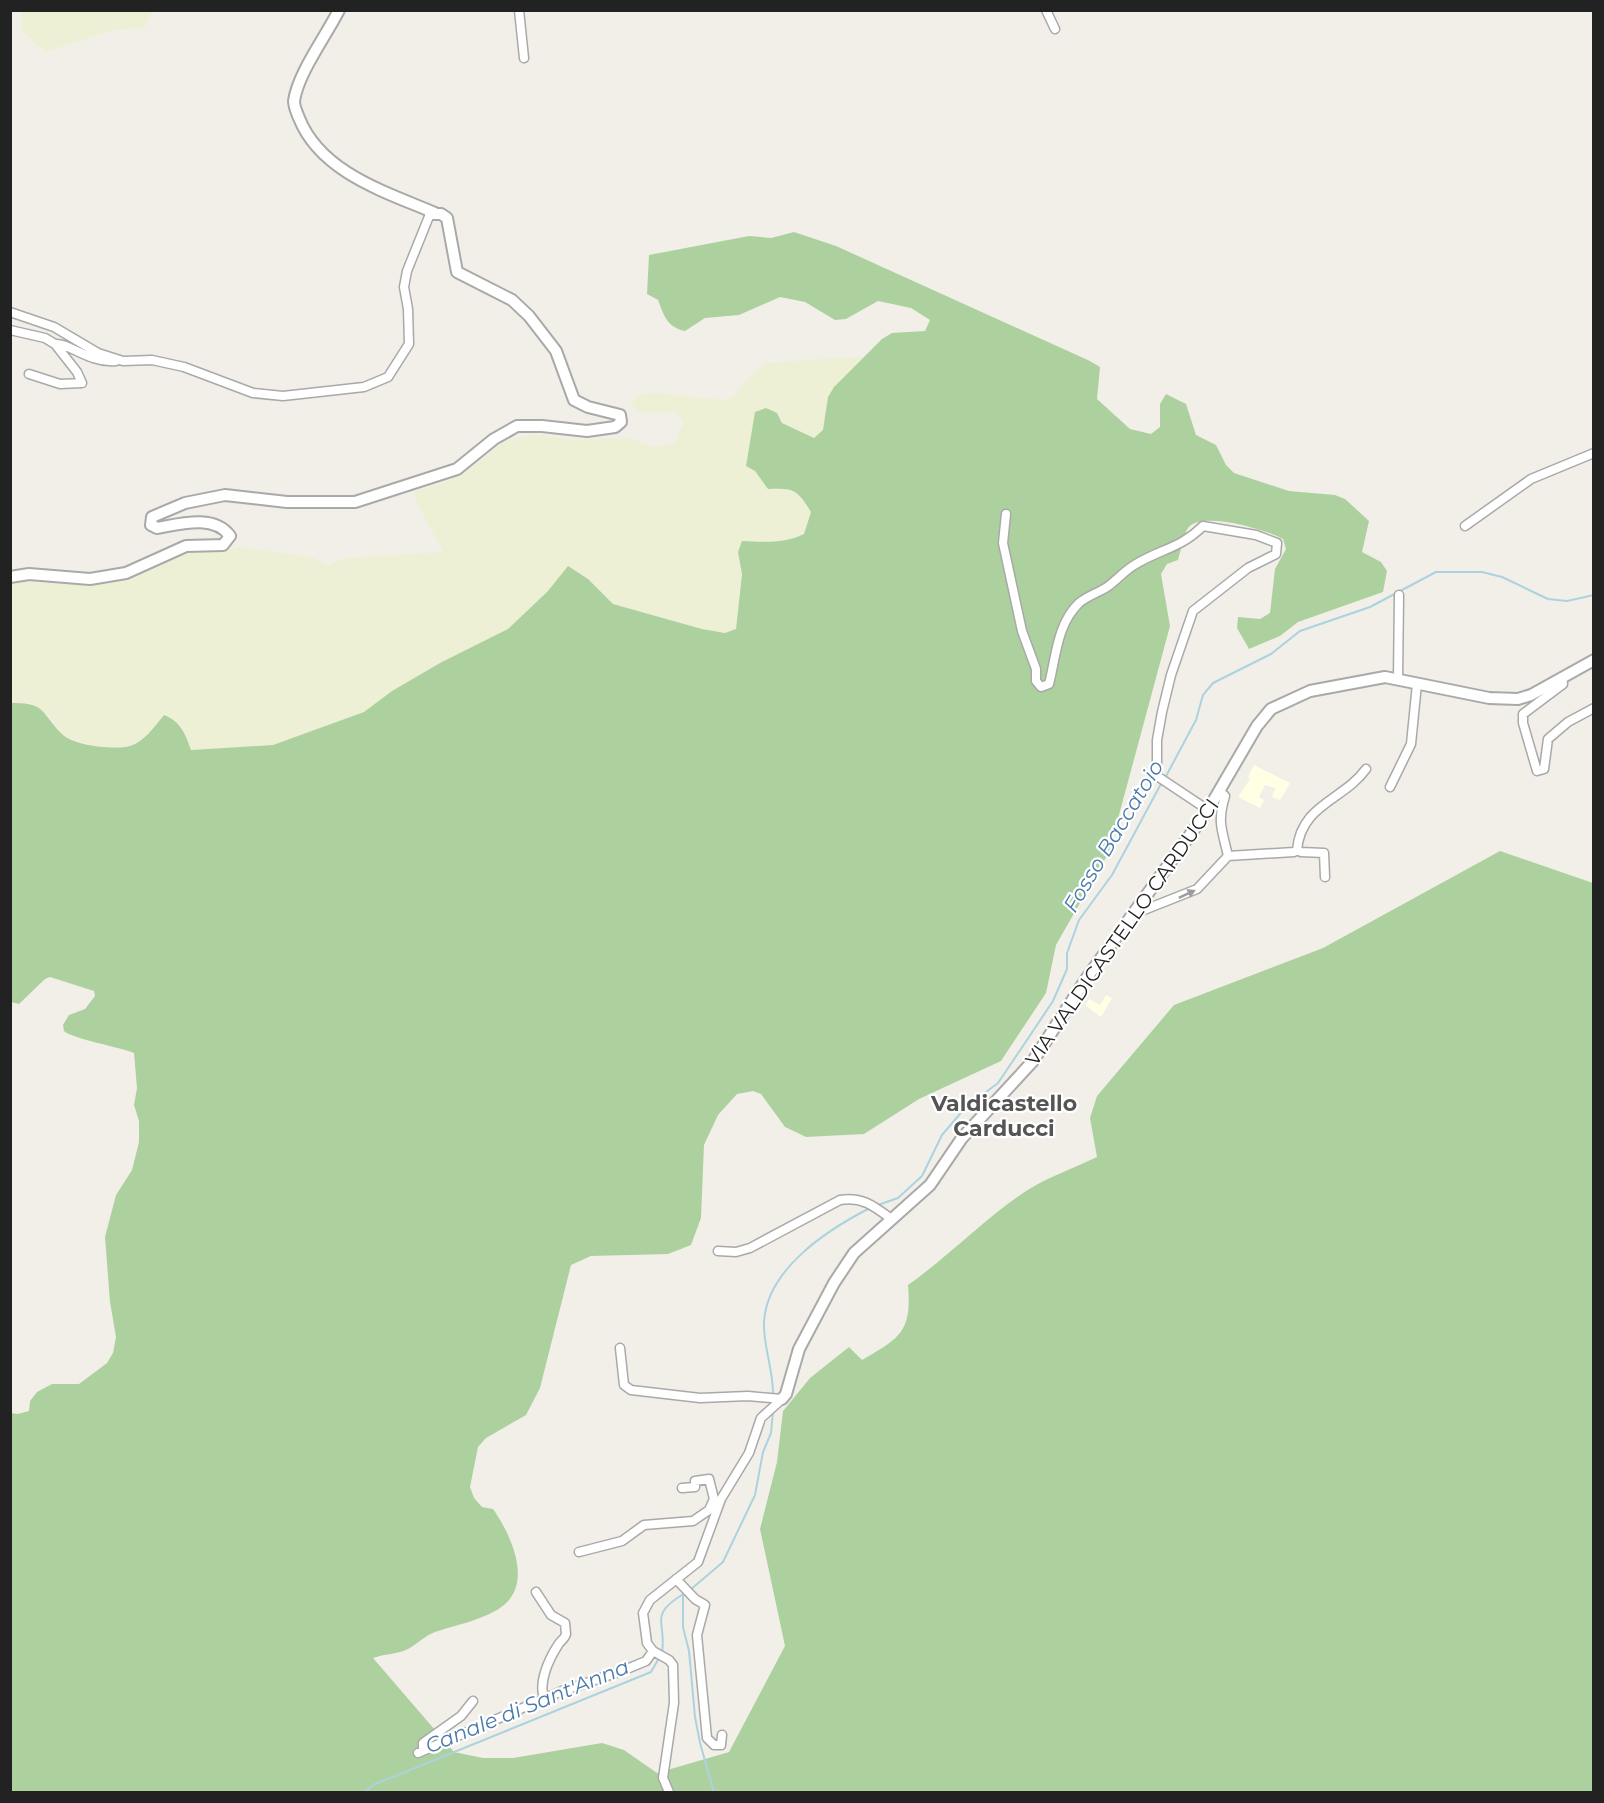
<svg xmlns="http://www.w3.org/2000/svg" width="1604" height="1803" font-family="Montserrat,sans-serif">
<style>
.education{fill:#ffffe5}
.farmland{fill:#eef0d5}
.forest{fill:#add19e}
.lines{fill:none;stroke-linecap:round;stroke-linejoin:round}
.stream{stroke:#aad3df;stroke-width:2}
.minor-casing{stroke:#a9a9a9;stroke-width:11}
.tertiary-casing{stroke:#a9a9a9;stroke-width:14}
.minor{stroke:#fff;stroke-width:8}
.tertiary{stroke:#fff;stroke-width:10}
.oneway{fill:#9c9c9c}
.labels{text-anchor:middle;dominant-baseline:central;stroke-width:4.5;stroke-linejoin:round;paint-order:stroke}
.street-label{font-size:20px;fill:#222;stroke:#fff}
.water-label{font-size:21px;font-style:italic;fill:#4a7aab;stroke:#fff}
.quarter-label{font-size:22px;font-weight:bold;fill:#555;stroke:#fff}
</style>
<rect width="100%" height="100%" fill="#f2efe9"/>
<!-- education -->
<path class="education" d="M1254 765 1290 783 1280 800 1272 797 1275 788 1265 785 1259 797 1264 800 1260 808 1238 797 1250 779 1248 777Z
M1106 995 1112 998 1101 1017 1085 1005 1089 999 1100 1005Z"/>
<!-- farmland -->
<path class="farmland" d="M22 11V10L152 11 144 28 114 30 45 52 21 30Z
M867 356 834 387 828 397 823 430 814 438 782 423 777 413 766 408 746 466 755 471 768 489 789 488 799 494 811 512 804 534 794 539 783 542 742 541 738 552 742 574 736 630 725 633 702 629 613 604 588 579 568 567 548 591 508 629 440 663 392 691 364 712 273 745 191 750 183 728 164 715 149 734 130 746 96 747 63 736 49 716 31 703H11V584L32 581 82 585 112 582 134 576 190 551 217 552 239 547 311 557 329 566 344 558 443 552 417 503 414 492 450 480 477 464 504 441 536 434 570 440 631 438 652 447 675 443 684 422 676 412H640L631 405 636 395 656 393 724 400 734 396 748 378 765 363Z"/>
<!-- forest -->
<path class="forest" d="M794 232 836 246 1090 361 1100 367 1097 399 1130 429 1151 434 1160 427V404L1166 394 1186 404 1196 435 1216 445 1226 465 1234 473 1289 491 1335 495 1345 499 1369 521 1362 552 1381 562 1387 571 1383 592 1298 622 1280 636 1249 649 1237 628 1238 617 1260 619 1270 613 1275 569 1286 549 1283 539C1267 530 1201 510 1188 528 1183 536 1181 551 1178 560L1167 564 1161 574 1170 626 1109 852 1056 945 1046 993 1001 1061 919 1099 864 1134 806 1137 785 1127 761 1094 753 1091 737 1094 718 1115 704 1145 701 1218 691 1245 668 1254 591 1256 571 1265 540 1388 526 1415 486 1438 478 1447 470 1487 474 1498 482 1507 493 1509C510 1533 533 1581 504 1605 487 1619 456 1625 435 1632 426 1635 417 1644 408 1649 398 1654 384 1654 373 1658L454 1752 483 1758H513L602 1743 624 1750 657 1773 729 1752 785 1646 760 1529 777 1462 783 1411 810 1378 849 1347 862 1360C900 1338 912 1332 908 1285 949 1256 984 1219 1026 1191 1048 1177 1074 1168 1097 1157L1090 1118 1097 1096 1174 1005 1323 948 1500 851 1593 883V1792H11V1413L18 1414 29 1411 30 1401 37 1392 52 1384H79L107 1363 113 1353 116 1337 110 1302 105 1237 116 1195 132 1170 139 1142V1121L134 1105 137 1088 134 1053C119 1047 70 1038 64 1031L63 1025 69 1015 85 1009 95 996 94 991 50 977 45 979 19 1004 11 1002V703C46 702 41 713 62 734 74 746 114 750 130 746 144 742 155 726 164 715 181 722 185 733 191 750L273 745 364 712 392 691 440 663 508 629 548 591 568 566 588 579 613 604 702 629 725 633 736 629 742 574 738 552 742 541C765 542 783 544 804 534L811 512C797 489 794 488 768 489L755 471 746 466 755 412 766 408 777 413 782 423 814 438 823 430 828 397 834 387 882 339 892 333 925 331 930 320 911 308 878 301 846 319 835 320 805 302 780 297 739 315 705 318 685 331C667 327 664 316 658 300L647 294 649 255 749 236 771 238Z"/>
<g class="lines">
<!-- stream -->
<path class="stream" d="M1165 778 1196 720 1203 695 1213 683 1271 654 1300 631 1370 607 1436 572H1482L1502 577 1548 599 1567 601 1594 595
M878 1205 898 1198 922 1176 942 1135 965 1108 998 1083 1031 1034 1053 1001 1067 969V953L1079 920 1112 875 1162 782
M773 1396C774 1371 763 1347 764 1322 767 1269 827 1230 870 1208
M690 1590 723 1562 755 1495 763 1452 771 1433 773 1411
M683 1595V1627L689 1651 695 1717 700 1743 714 1792
M662 1653C667 1620 647 1616 685 1593
M365 1792 373 1785 651 1672 659 1658"/>
<!-- minor casing -->
<g class="minor-casing">
<path id="minor" d="M519 10 524 58
M1046 10 1055 29
M10 312 54 327 98 353 123 361 152 360 184 367 253 393 283 396 364 387 388 377 409 344 408 309 404 287 407 271 430 214
M10 330 45 338 55 344C68 342 90 364 116 361
M29 374 60 384 82 383 77 372 55 344
M1006 514 1003 543 1022 631 1036 669V681L1041 687 1049 684C1056 657 1057 624 1079 603 1087 596 1098 593 1107 587 1117 580 1125 570 1136 564 1161 549 1181 548 1203 526L1256 535 1277 543 1276 554 1248 568 1193 611 1171 675 1162 712 1157 740V776L1208 810
M1465 526 1531 479 1594 453
M1562 677 1563 684 1523 714V723L1537 771 1544 769 1548 739 1568 722 1594 708
M1398 679 1399 595
M1390 787 1411 744 1417 684
M1220 791 1225 796C1217 823 1222 829 1228 856
M1297 850 1301 852 1324 853 1325 877
M1134 914 1197 889 1228 856 1294 852 1297 850C1301 804 1344 800 1366 769
M718 1251 736 1252 750 1248 840 1200C861 1196 874 1206 890 1218
M620 1348 624 1385 631 1390 700 1398 748 1396 782 1399
M682 1488 695 1487V1481L709 1479 714 1499
M579 1552 622 1541 644 1525 693 1521 709 1510 714 1499
M676 1579 695 1599 705 1605 697 1635 707 1738 714 1745H721L722 1735
M536 1592 551 1615 565 1623 566 1634C565 1639 561 1640 558 1645 549 1659 537 1684 545 1700
M423 1750V1743L461 1716 473 1701
M418 1753 562 1691 622 1671 646 1661 653 1651
M669 1792 663 1778 674 1703 673 1665 669 1660 653 1651 647 1643 643 1613 650 1600 698 1562 721 1499 749 1453 761 1418 782 1399"/>
</g>
<!-- tertiary casing -->
<g class="tertiary-casing">
<path id="tertiary" d="M339 10C326 36 298 73 294 101 294 107 297 113 299 118 321 173 386 192 435 213
M10 577 29 574 90 579 126 573 186 546 223 545 230 536C214 514 180 524 157 528L151 525 152 517 185 503 225 495 287 502H355L457 469 494 439 517 426H542L587 431 615 427 621 422 620 415 588 407 574 400 556 351 529 316 512 300 457 272 447 218 441 214H430
M782 1399 786 1394 799 1349 834 1283 854 1253 930 1185 962 1138 1033 1061 1086 979 1208 810 1257 726 1271 709 1310 691 1385 677 1489 698 1518 699 1531 695 1594 660"/>
</g>
<!-- minor -->
<use href="#minor" class="minor"/>
<!-- tertiary -->
<use href="#tertiary" class="tertiary"/>
</g>
<!-- one-way arrows -->
<defs><path id="oneway-solid" d="M-6-.8H1V-3.2L6.5 0L1 3.2V.8H-6Z" transform="scale(1.5)"/></defs>
<use class="oneway" href="#oneway-solid" transform="translate(1187 894) rotate(-25)"/>
<g class="labels">
<!-- street labels -->
<g class="street-label">
<text transform="translate(1122 932) rotate(-55)">VIA VALDICASTELLO CARDUCCI</text>
</g>
<!-- water labels -->
<g class="water-label">
<text transform="translate(1113 836) rotate(-59)">Fosso Baccatoio</text>
<text transform="translate(527 1706) rotate(-22)">Canale di Sant'Anna</text>
</g>
<!-- quarter labels -->
<g class="quarter-label">
<text x="1004" y="1103">Valdicastello<tspan x="1004" dy="25">Carducci</tspan></text>
</g>
</g>
<!-- border -->
<rect width="1604" height="1803" fill="none" stroke="#222222" stroke-width="24"/>
</svg>
